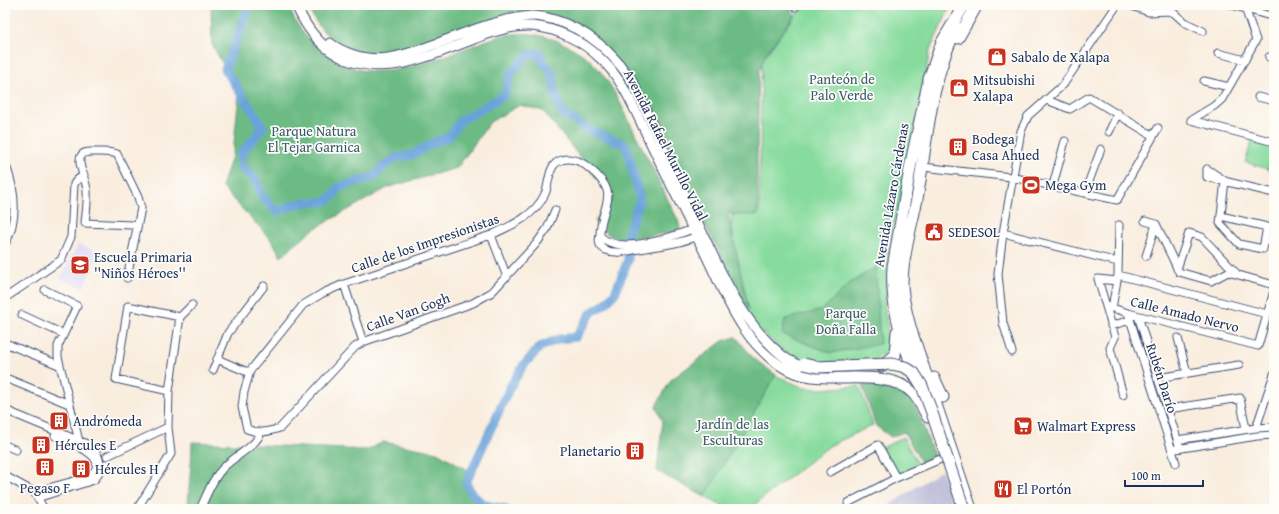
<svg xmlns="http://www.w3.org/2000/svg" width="1279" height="514" font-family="'Gentium Book Plus',serif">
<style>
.built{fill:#dcd6f6}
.industrial{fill:#c2c2dc}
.green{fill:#86db9d;stroke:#50857e}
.forest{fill:#6cbb84;stroke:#447571}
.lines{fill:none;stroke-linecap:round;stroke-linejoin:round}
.river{stroke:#6ba3da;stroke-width:9}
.minor-casing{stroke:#3c4c71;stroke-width:9}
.major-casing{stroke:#3c4c71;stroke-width:11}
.highway-casing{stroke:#3c4c71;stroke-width:13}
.minor{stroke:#fff;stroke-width:7}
.major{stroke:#fff;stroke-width:9}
.highway{stroke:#fff;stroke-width:11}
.highway-bridge-casing{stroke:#3c4c71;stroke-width:13;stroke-linecap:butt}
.highway-bridge{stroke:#fff;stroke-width:11}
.labels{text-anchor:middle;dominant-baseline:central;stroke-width:3.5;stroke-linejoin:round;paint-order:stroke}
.poi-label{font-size:14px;fill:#1b2f5e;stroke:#fdfcf7;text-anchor:start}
.park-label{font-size:14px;fill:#365a6e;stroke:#fdfcf7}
.street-label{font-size:14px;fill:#1b2f5e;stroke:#fdfcf7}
</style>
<rect width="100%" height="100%" fill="#fdfcf7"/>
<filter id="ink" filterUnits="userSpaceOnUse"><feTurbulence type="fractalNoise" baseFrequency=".025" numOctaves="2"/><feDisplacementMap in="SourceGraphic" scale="8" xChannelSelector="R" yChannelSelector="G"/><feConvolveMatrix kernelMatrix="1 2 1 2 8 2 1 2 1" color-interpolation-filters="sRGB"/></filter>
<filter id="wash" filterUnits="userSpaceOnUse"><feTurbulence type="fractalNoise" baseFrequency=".012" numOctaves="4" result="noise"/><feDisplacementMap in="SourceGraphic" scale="16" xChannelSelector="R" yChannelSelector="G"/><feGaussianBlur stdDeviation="0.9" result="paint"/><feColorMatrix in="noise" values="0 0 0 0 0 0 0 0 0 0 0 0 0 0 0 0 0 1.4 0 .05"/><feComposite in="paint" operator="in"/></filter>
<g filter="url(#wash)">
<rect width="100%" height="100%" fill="#f9edde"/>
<!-- built -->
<path class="built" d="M78 244 100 252 83 288 60 279Z"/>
<!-- industrial -->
<path class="industrial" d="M942 470 954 509H883Z"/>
<!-- green -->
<path class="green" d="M803 5H951L930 50 901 198 889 242 887 294 884 302 890 345 886 353 872 361 815 363 789 355 780 349 756 326 740 299 731 216 759 212 762 60Z
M1253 137 1274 143V171L1245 162Z
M736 337 753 358 772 374 804 388 820 389 859 386 873 425 829 446 749 509H728L657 471 663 421 656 406 671 380 723 341Z
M903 437 919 466 896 475 882 448Z"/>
<!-- forest -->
<path class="forest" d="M211 5H288C296 27 311 45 331 58 376 87 427 62 472 46 485 41 499 35 513 34 536 31 560 40 579 52 609 71 623 110 639 141 652 167 665 194 678 220L680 227 677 232 623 239 610 236 595 222 610 195 543 111 520 105 490 122 457 168 389 187 314 229 281 257 273 242 222 187 233 153 239 94 212 44Z
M307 5H788L795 15 766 53 759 71 757 160 758 215 728 214 749 310 644 107 607 48 545 15C516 23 486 30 456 38 401 52 337 74 307 5Z
M876 267 880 344 831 353 782 334 785 319 822 310 850 283Z
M736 337 753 358 776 375 705 497 657 471 663 421 656 406 671 380 723 341Z
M887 384 904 388 916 407 934 456 923 466 904 432 891 437 876 426 862 385Z
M192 442 368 450 383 442 437 452 468 470 472 498 486 509H188C188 486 192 465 192 442Z"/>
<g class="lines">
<!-- river -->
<path class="river" d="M250 5 225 69 263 127 241 154V167L255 179 262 196 277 212C285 209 293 204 301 203 321 201 328 207 339 187L374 177 383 167 396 158 412 155 431 144 450 136 460 121 495 101 505 94 510 75 528 55 539 53 542 60 552 73 555 93 563 114 589 130 626 145 640 200 628 233V260L615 293 605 304 592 312 576 337 559 339 540 347 523 366 510 387 466 483C476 502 484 506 505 509"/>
</g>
</g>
<g filter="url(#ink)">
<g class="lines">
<!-- minor casing -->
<g class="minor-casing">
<path id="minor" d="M793 5 795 7 797 5
M1129 5 1149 12 1168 11 1174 13 1184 22 1203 31
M1232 5 1274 17
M1218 53 1245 60
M1269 57 1274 58
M1204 81 1229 87
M1258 97 1274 101
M1047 100 1070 109 1089 97 1153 136
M1191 120 1214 106 1222 99 1256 40 1244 5
M1191 120 1274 142
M1109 132 1118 113
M5 163C16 191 19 218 5 244
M923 167 1011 177 1117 200 1158 128
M1053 185 1065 141
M1085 192 1101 149
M555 210 547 229 536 244 492 292 473 303 363 342 355 347 280 428C268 432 259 434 247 429L242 407 244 392 250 371 303 305 323 293 344 284 491 235C511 226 535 216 545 194 550 183 547 164 562 160 572 157 582 162 589 168 622 195 602 202 600 233 600 237 598 241 600 245 603 250 610 252 616 252 624 253 632 250 640 249 660 245 682 244 701 234
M1221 216 1267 227 1263 249 1239 244 1220 223 1225 181 1207 169V177L1274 193
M1145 221 1156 224 1179 272 1211 281 1228 272 1274 285
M1003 233 1118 262
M491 235 507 277
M600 236C620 257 674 236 698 227
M1146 256 1156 224
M1177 269 1189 233 1202 237 1236 273
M1118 275 1267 314
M127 278 141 208 138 197 117 154C110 151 101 152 92 152 68 151 87 178 87 191 88 202 86 212 85 223L132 225 136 224
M1117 281 1098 279 1115 337 1110 348 1123 395
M344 284 363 342
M45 290 77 306 58 346V357L79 441 77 445
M5 298 61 260 71 237 74 184 77 180 84 175
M1106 306 1128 313 1258 346 1274 291
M1112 308 1118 275 1119 225
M1128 313 1176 463
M22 315 63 334
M1138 316 1180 448
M180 317 192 305
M1111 326 1130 320
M1178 338 1187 373
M5 343 59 365
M1012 352 1003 323 998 274 1003 233 1021 131 1028 116 1063 85 1117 5
M217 359 245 371H250
M213 370 228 333 264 286
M1157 378 1239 365
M8 379 69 404
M169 391 116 379 128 306 180 317
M1168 409 1240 398 1246 429
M5 410 87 444C100 452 105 468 94 480L37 498
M1256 428 1274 374
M1177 440 1256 428 1274 427
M5 445 16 450
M1176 449 1257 436 1274 435
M107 456 168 427
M830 472 878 445 896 478
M5 476 34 492 44 509
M34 492 88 477C116 457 68 442 55 436
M848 503 896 478 943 458
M137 509 171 454 168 427 169 391 180 317
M200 509C207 495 212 479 223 468 234 456 256 447 261 432"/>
</g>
<!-- major casing -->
<g class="major-casing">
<path id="major" d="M296 5C306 28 322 50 347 60 392 77 436 53 479 37 496 31 514 25 532 26 556 28 583 41 600 58 622 78 633 106 646 133 664 171 683 209 702 247 724 291 742 346 788 370 803 378 821 378 837 378
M330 43C336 48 345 52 354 55 381 64 404 55 430 46 463 34 496 19 531 16 539 16 548 18 555 20 590 31 614 53 633 83 652 125 672 166 691 208 716 261 741 328 791 362"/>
</g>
<!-- highway casing -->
<g class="highway-casing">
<path id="highway" d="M957 28C930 78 927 143 917 199 912 224 902 257 902 283 902 299 907 315 911 330L971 509
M958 38 977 5
M791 362 801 368 814 371
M881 366 895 356 897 332
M837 378C861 378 895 375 913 393 919 399 923 409 928 417
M916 378C903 340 890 308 893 267L911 163 929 79 942 42 964 5
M934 378 943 397"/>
</g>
<!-- minor -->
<use href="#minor" class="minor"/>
<!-- major -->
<use href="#major" class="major"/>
<!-- highway -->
<use href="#highway" class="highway"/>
<!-- highway-bridge casing -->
<g class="highway-bridge-casing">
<path id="highway-bridge" d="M804 364 817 367 892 364 905 367 914 373 922 386 931 410 964 509"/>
</g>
<!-- highway-bridge -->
<use href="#highway-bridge" class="highway-bridge"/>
</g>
</g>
<!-- icons -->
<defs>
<g id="shop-square" transform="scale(1)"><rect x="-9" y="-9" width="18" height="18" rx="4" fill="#c8321e" stroke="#fdfcf7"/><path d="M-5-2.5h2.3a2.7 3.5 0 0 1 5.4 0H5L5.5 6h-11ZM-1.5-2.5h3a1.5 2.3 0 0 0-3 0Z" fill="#fff"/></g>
<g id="building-square" transform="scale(1)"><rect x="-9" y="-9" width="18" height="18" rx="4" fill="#c8321e" stroke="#fdfcf7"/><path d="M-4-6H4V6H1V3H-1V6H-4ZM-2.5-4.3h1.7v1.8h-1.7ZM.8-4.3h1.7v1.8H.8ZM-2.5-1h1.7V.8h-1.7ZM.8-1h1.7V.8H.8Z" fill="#fff"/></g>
<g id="stadium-square" transform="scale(1)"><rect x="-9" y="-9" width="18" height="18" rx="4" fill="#c8321e" stroke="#fdfcf7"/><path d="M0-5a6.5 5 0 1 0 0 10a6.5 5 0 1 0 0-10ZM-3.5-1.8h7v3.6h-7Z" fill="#fff"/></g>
<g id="civic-square" transform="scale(1)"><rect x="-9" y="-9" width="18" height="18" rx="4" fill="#c8321e" stroke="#fdfcf7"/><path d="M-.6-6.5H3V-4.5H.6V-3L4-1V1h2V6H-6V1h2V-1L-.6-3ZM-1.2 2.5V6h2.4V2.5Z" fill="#fff"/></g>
<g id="school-square" transform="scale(1)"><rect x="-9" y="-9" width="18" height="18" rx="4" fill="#c8321e" stroke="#fdfcf7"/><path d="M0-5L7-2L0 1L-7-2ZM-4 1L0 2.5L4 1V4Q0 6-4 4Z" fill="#fff"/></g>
<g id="supermarket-square" transform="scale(1)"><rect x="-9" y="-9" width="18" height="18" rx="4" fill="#c8321e" stroke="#fdfcf7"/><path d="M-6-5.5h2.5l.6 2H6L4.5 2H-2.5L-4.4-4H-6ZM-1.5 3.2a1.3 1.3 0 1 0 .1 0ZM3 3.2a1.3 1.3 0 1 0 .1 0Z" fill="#fff"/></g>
<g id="restaurant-square" transform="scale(1)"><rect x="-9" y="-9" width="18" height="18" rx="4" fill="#c8321e" stroke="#fdfcf7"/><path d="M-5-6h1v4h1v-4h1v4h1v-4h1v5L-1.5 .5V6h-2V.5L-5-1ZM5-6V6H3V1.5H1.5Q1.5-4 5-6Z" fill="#fff"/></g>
</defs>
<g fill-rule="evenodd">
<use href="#shop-square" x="997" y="57"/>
<use href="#shop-square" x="959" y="88"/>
<use href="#building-square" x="958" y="147"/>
<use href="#stadium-square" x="1031" y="185"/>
<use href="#civic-square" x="934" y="232"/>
<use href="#school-square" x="80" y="265"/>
<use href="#building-square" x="59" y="421"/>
<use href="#supermarket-square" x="1023" y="426"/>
<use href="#building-square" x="41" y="445"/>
<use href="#building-square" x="635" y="451"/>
<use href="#building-square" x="45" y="467"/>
<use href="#building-square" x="81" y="469"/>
<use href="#restaurant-square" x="1003" y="489"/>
</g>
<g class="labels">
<!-- poi labels -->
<g class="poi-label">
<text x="1011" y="57">Sabalo de Xalapa</text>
<text x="973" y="80">Mitsubishi<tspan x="973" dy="16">Xalapa</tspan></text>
<text x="972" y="139">Bodega<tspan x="972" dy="16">Casa Ahued</tspan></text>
<text x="1045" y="185">Mega Gym</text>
<text x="948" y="232">SEDESOL</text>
<text x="94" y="257">Escuela Primaria<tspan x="94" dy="16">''Niños Héroes''</tspan></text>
<text x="73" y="421">Andrómeda</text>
<text x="1037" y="426">Walmart Express</text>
<text x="55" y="445">Hércules E</text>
<text x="621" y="451" text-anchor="end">Planetario</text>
<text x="95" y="469">Hércules H</text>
<text x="45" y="488" text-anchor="middle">Pegaso F</text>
<text x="1017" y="489">El Portón</text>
</g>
<!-- park labels -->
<g class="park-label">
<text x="842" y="79">Panteón de<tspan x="842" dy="16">Palo Verde</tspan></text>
<text x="314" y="131">Parque Natura<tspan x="314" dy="16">El Tejar Garnica</tspan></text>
<text x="846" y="313">Parque<tspan x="846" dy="16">Doña Falla</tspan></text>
<text x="733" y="424">Jardín de las<tspan x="733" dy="16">Esculturas</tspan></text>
</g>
<!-- street labels -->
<g class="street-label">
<text transform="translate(666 145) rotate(63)">Avenida Rafael Murillo Vidal</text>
<text transform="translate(891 195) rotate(-80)">Avenida Lázaro Cárdenas</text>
<text transform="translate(425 243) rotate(-19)">Calle de los Impresionistas</text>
<text transform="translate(408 312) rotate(-20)">Calle Van Gogh</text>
<text transform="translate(1185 314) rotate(14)">Calle Amado Nervo</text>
<text transform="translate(1162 378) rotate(72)">Rubén Darío</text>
</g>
</g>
<!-- margin -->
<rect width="1279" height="514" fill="none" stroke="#fdfcf7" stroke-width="20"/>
<!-- scale -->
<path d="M1125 480v6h78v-6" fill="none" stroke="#1b2f5e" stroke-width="2"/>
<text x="1131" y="480" font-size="12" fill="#1b2f5e" stroke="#fdfcf7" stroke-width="3" paint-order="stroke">100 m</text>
</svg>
